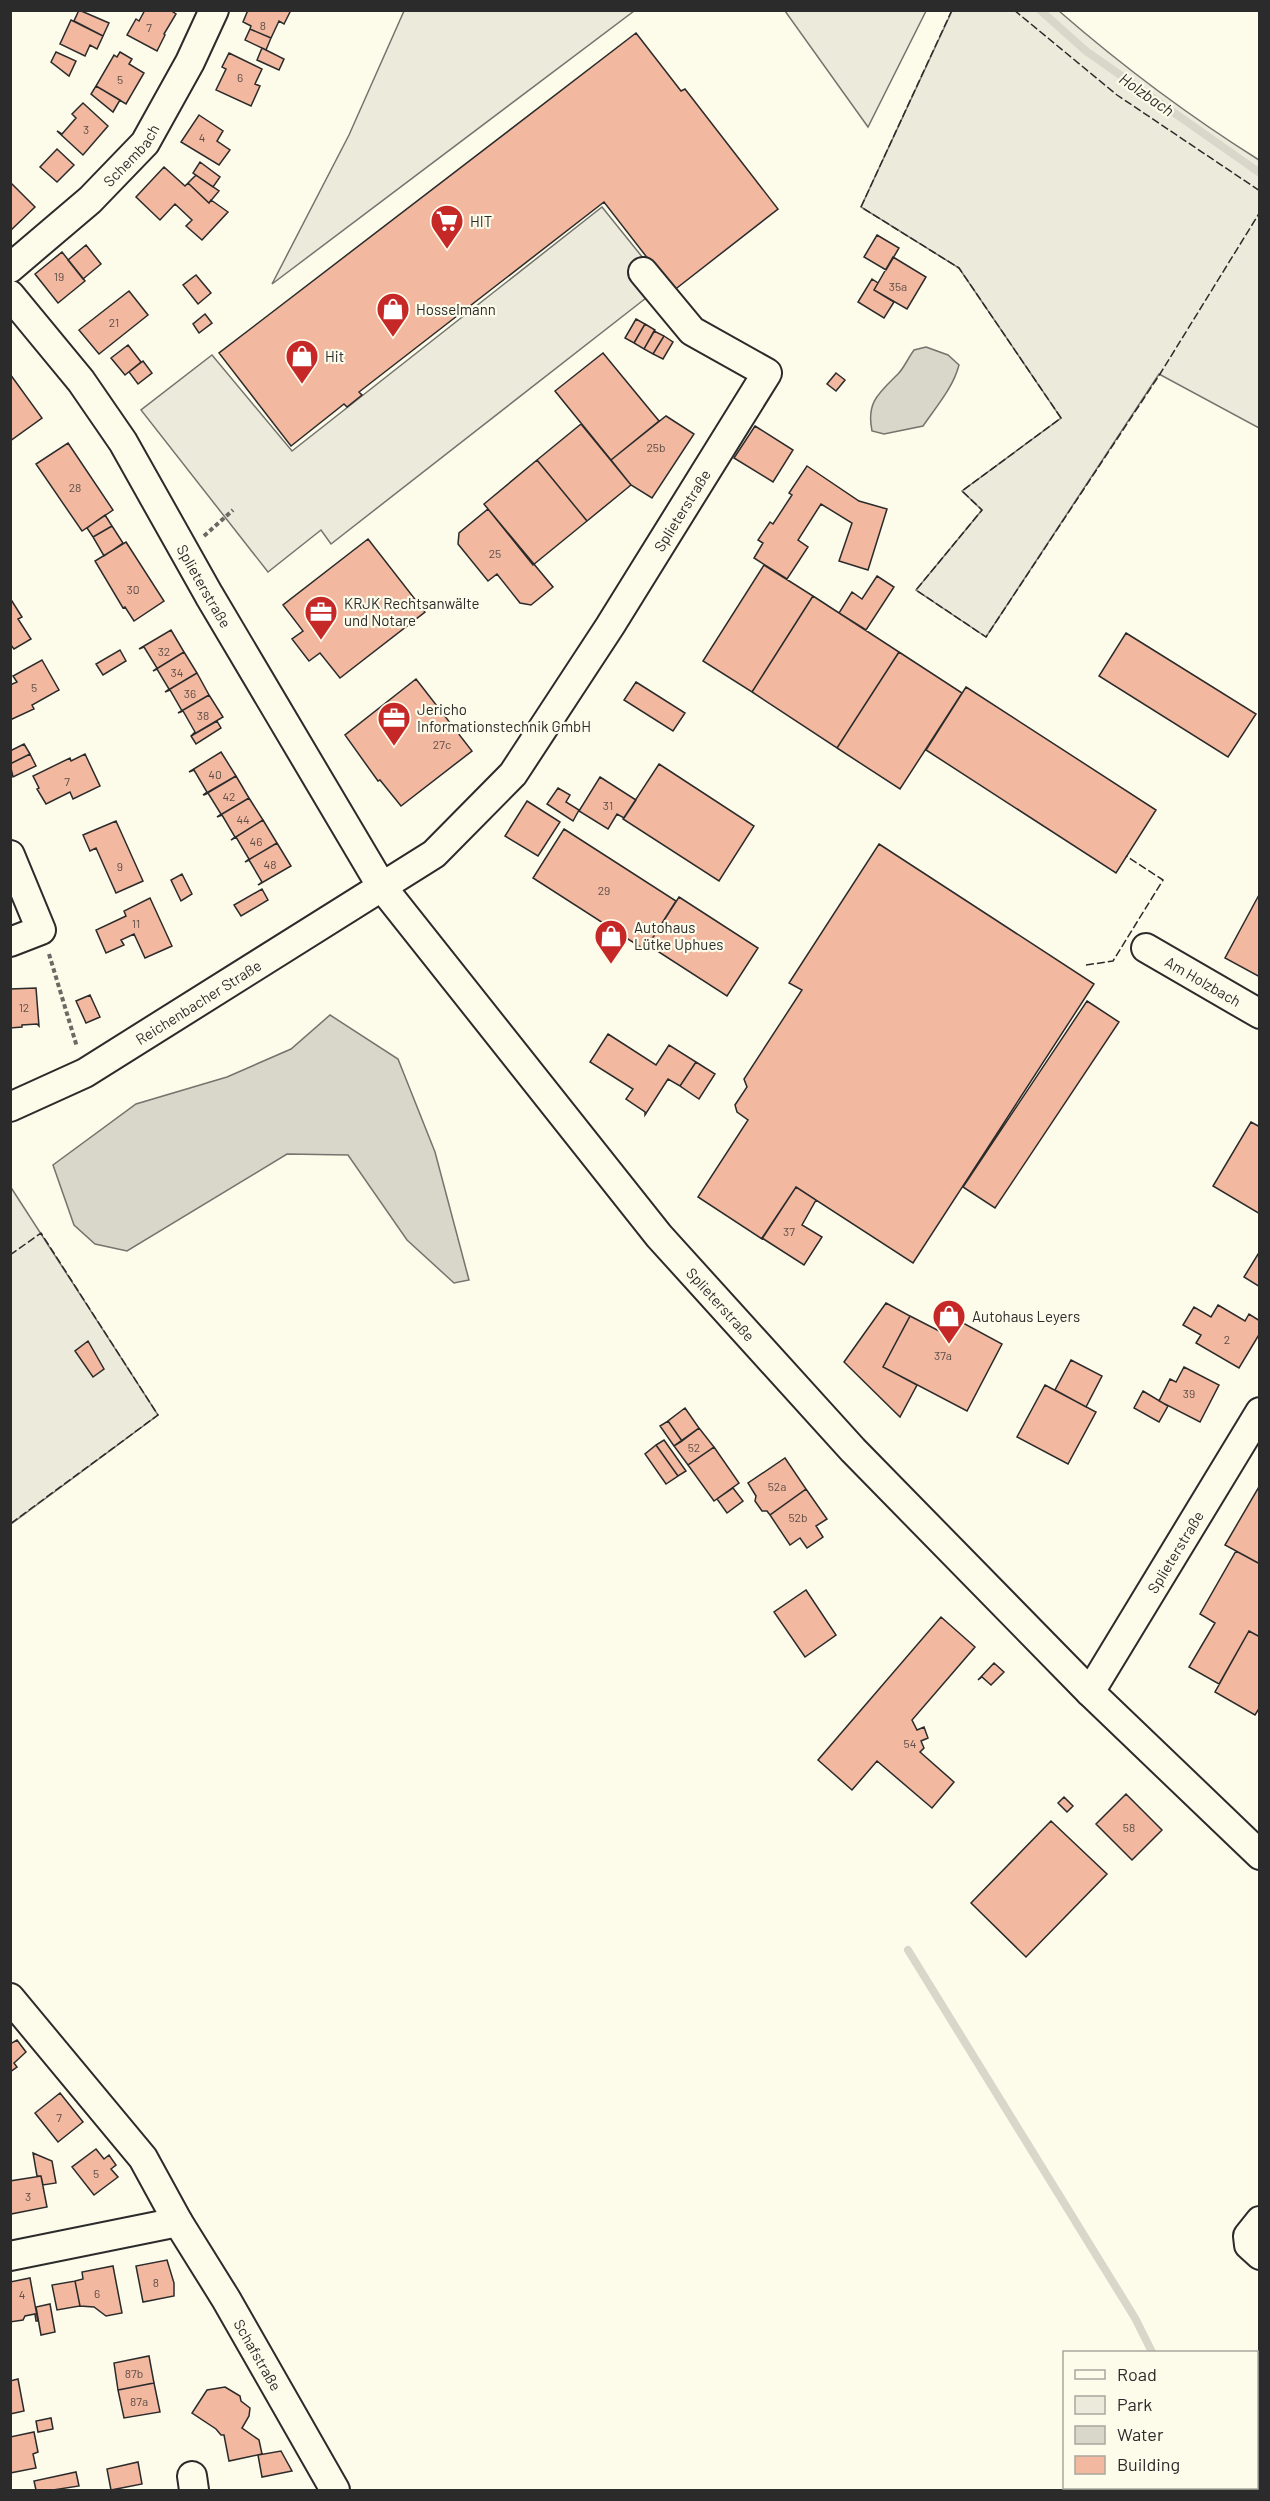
<svg xmlns="http://www.w3.org/2000/svg" width="1270" height="2501" font-family="Barlow,sans-serif">
<style>
.green{fill:#ecebdb;stroke:#74746e;stroke-width:1.5}
.parking{fill:#eceadb;stroke:#74746e;stroke-width:1.5}
.water{fill:#d8d7c9;stroke:#74746e;stroke-width:1.5}
.lines{fill:none;stroke-linecap:round;stroke-linejoin:round}
.stream{stroke:#d8d7c9;stroke-width:8}
.building{fill:#f2b8a0;stroke:#2b2b2b;stroke-width:1.5}
.minor-casing{stroke:#2b2b2b;stroke-width:32}
.path{stroke:#6a6964;stroke-width:4;stroke-dasharray:4.5 3;stroke-linecap:butt}
.minor{stroke:#fdfbea;stroke-width:28}
.fence{stroke:#2b2b2b;stroke-width:1.5;stroke-dasharray:8 3;stroke-linecap:butt}
.labels{text-anchor:middle;dominant-baseline:central;stroke-width:4.5;stroke-linejoin:round;paint-order:stroke}
.number-label{font-size:12px;fill:#5d4e48}
.street-label{font-size:15px;fill:#2b2b2b;stroke:#fdfbea}
.poi-label{font-size:15px;fill:#2b2b2b;stroke:#fdfbea;text-anchor:start}
.water-label{font-size:16px;font-style:italic;fill:#2b2b2b;stroke:#fdfbea}
</style>
<rect width="100%" height="100%" fill="#fdfbea"/>
<!-- green -->
<path class="green" d="M404 11H634L272 284 349 135Z
M785 11H926L868 127Z
M952 11H1059C1121 65 1189 116 1259 160V428L1159 374 986 637 916 590 982 510 962 491 1061 418 959 268 861 207Z
M10 1186 158 1415 11 1524H10Z"/>
<!-- parking -->
<path class="parking" d="M602 207 664 284 331 544 321 530 268 572 141 410 212 355 292 451Z"/>
<!-- water -->
<path class="water" d="M926 347 948 355 959 365C953 388 936 407 923 426L884 434 872 431C866 402 879 393 898 374 904 368 908 358 914 350Z
M330 1015 398 1059 435 1152 469 1280 454 1283 407 1240 348 1155 287 1154 127 1251 95 1244 74 1225 53 1165 136 1104 227 1077 291 1049Z"/>
<g class="lines">
<!-- stream -->
<path class="stream" d="M1040 10 1086 51 1260 173
M908 1950 1135 2318 1152 2352
M1220 2488 1222 2490"/>
</g>
<!-- building -->
<path class="building" d="M79 10 109 23 103 36 74 21Z
M145 10H170L176 14 164 34 165 35 157 51 127 35 136 19 139 21Z
M248 10H291L284 24 279 21 271 38 250 29 251 26 243 22Z
M71 20 103 36 97 49 90 45 85 56 60 44Z
M250 29 271 38 266 50 245 40Z
M636 33 681 91 685 89 778 209 673 291 604 202 359 392 362 395 347 407 344 404 291 446 219 353Z
M262 48 284 59 279 70 257 60Z
M56 52 76 61 69 76 51 62Z
M120 52 132 59 129 64 144 73 126 104 96 86 114 55 117 57Z
M229 53 262 69 255 84 260 86 251 106 216 90 226 69 222 67Z
M96 86 120 100 113 112 91 94Z
M83 103 108 126 83 155 57 131 62 134 76 118 72 114Z
M199 115 223 131 217 141 230 150 219 165 181 142Z
M57 149 74 165 57 182 40 167Z
M200 162 220 177 213 187 193 173Z
M164 167 185 186 188 183 209 203 211 200 228 212 202 240 186 226 192 220 175 204 160 220 136 197Z
M196 175 219 191 209 203 188 183Z
M10 182 35 207 10 231Z
M877 235 899 248 886 270 864 257Z
M86 245 101 264 83 279 68 260Z
M62 252 85 281 58 303 35 274Z
M893 257 926 277 907 309 874 290Z
M196 275 211 293 198 304 183 285Z
M872 279 878 283 874 290 894 302 884 318 858 302Z
M129 291 148 315 99 354 79 330Z
M205 314 212 323 199 333 193 324Z
M636 319 645 324 634 343 625 338Z
M645 324 655 330 644 349 634 343Z
M654 331 664 336 653 354 644 349Z
M664 336 673 342 663 359 653 354Z
M128 345 141 362 125 375 111 358Z
M603 353 659 421 611 460 555 391Z
M143 361 152 373 138 384 129 372Z
M836 373 845 380 836 391 827 384Z
M10 374 42 418 10 441Z
M666 416 694 434 652 498 631 485 611 460Z
M581 424 631 485 587 521 537 460Z
M755 426 793 450 773 482 734 458Z
M68 443 113 510 82 531 36 464Z
M537 460 587 521 533 565 484 504Z
M807 466 859 501 887 509 868 570 839 561 852 523 821 504 798 540 808 547 787 579 754 558 763 543 758 540 770 522 773 524 792 495 789 493Z
M488 509 553 587 531 605 520 603 497 574 488 581 458 544 459 533Z
M105 515 112 526 93 537 87 528Z
M112 526 123 543 104 556 93 537Z
M368 539 425 612 340 678 320 653 309 661 292 639 303 631 283 605Z
M126 542 164 601 134 621 125 607 123 608 95 561Z
M764 565 813 596 752 692 703 661Z
M877 576 894 587 866 630 839 613 852 592 862 599Z
M813 596 899 652 837 748 752 692Z
M10 598 22 617 18 619 31 639 14 649 10 644Z
M171 630 184 652 153 671 157 668 144 647 139 649Z
M1126 633 1256 714 1228 757 1099 676Z
M120 650 126 661 103 675 96 664Z
M184 652 197 673 165 692 169 689 157 669 153 671Z
M899 652 962 693 900 789 837 748Z
M42 660 59 690 32 705 34 709 10 720V685L17 682 13 676Z
M197 673 209 695 178 713 182 711 170 690 165 692Z
M416 679 472 751 401 806 380 780 378 781 345 735Z
M636 682 685 713 673 731 624 700Z
M966 687 1156 810 1116 873 926 750Z
M209 695 223 717 191 736 195 732 183 711 178 713Z
M217 721 221 728 196 744 191 736Z
M24 744 30 754 10 764V751Z
M221 752 236 776 203 795 207 792 194 770 189 772Z
M30 754 36 766 13 777 10 764Z
M85 754 100 786 73 799 70 792 46 804 37 789 39 788 33 776 70 758 71 761Z
M659 764 754 826 719 881 623 819Z
M236 776 249 798 217 817 221 814 208 793 204 795Z
M600 777 636 800 624 818 617 814 608 829 579 811Z
M558 788 570 795 566 802 579 810 573 821 547 804Z
M249 798 263 820 231 840 235 837 222 815 217 817Z
M527 801 560 822 538 856 505 836Z
M263 820 277 843 245 862 249 859 236 837 231 840Z
M116 821 143 881 116 893 96 848 90 851 83 835Z
M564 829 676 901 645 950 533 878Z
M277 843 291 866 258 885 262 882 249 860 245 862Z
M879 844 1094 984 913 1263 796 1187 762 1239 698 1197 748 1120 737 1112 735 1105 747 1087 744 1079 802 990 789 983Z
M182 874 192 894 181 901 171 880Z
M262 889 268 900 241 916 234 905Z
M1260 893V977L1225 958Z
M679 897 758 948 727 996 648 945Z
M150 898 172 946 145 958 134 934 121 940 124 945 106 953 96 930 126 916 124 911Z
M36 988 39 1026 37 1024 22 1025V1027L10 1028V989Z
M90 995 100 1017 86 1023 76 1001Z
M1087 1001 1119 1022 995 1208 963 1187Z
M608 1034 656 1065 669 1045 696 1062 680 1086 668 1079 645 1115V1112L626 1099 633 1089 590 1062Z
M696 1062 715 1074 699 1099 680 1086Z
M1251 1122 1260 1127V1214L1213 1186Z
M796 1187 816 1200 802 1225 822 1237 804 1265 762 1238Z
M1260 1251V1287L1244 1277Z
M886 1303 910 1316 883 1367 917 1385 900 1417 844 1362Z
M1218 1305 1245 1321 1249 1314 1260 1321V1333L1239 1368 1196 1343 1201 1335 1183 1325 1194 1307 1211 1317Z
M910 1316 943 1333 952 1317 1002 1344 967 1411 883 1367Z
M88 1341 104 1369 93 1377 75 1351Z
M1071 1360 1102 1376 1086 1407 1055 1390Z
M1184 1367 1219 1385 1200 1422 1159 1401 1170 1379 1176 1382Z
M1045 1385 1096 1412 1068 1464 1017 1437Z
M1143 1391 1168 1406 1159 1422 1134 1408Z
M685 1408 699 1428 682 1441 668 1421Z
M668 1421 682 1441 674 1446 660 1426Z
M699 1428 714 1447 688 1465 674 1446Z
M664 1440 686 1471 678 1476 656 1445Z
M656 1445 678 1476 666 1484 645 1454Z
M714 1447 739 1483 714 1501 688 1465Z
M785 1458 806 1489 770 1515 767 1511H762L755 1501 756 1496 748 1483Z
M1260 1485V1564L1225 1545Z
M733 1488 743 1501 727 1513 717 1499Z
M806 1489 827 1519 816 1526 823 1537 807 1548 800 1538 790 1545 770 1515Z
M1236 1551 1260 1564V1637L1249 1631 1219 1684 1189 1667 1215 1623 1200 1614Z
M806 1590 836 1635 805 1657 774 1612Z
M941 1617 975 1647 912 1720 917 1730 924 1727 928 1738 921 1741 924 1748 920 1752 954 1782 932 1808 877 1761 852 1790 818 1760Z
M1249 1631 1260 1637V1707L1255 1715 1215 1692Z
M994 1663 1004 1672 991 1685 982 1677 978 1680Z
M1126 1794 1162 1830 1132 1860 1096 1824Z
M1064 1797 1073 1806 1067 1812 1058 1803Z
M1051 1821 1107 1874 1026 1957 971 1903Z
M17 2040 26 2052 14 2063 17 2067 10 2072V2042L12 2043Z
M60 2093 83 2122 58 2142 35 2113Z
M96 2149 104 2159 109 2155 116 2165 111 2169 118 2177 94 2195 72 2167Z
M33 2153 52 2161 56 2183 43 2185 41 2176H37Z
M41 2176 47 2207 11 2214 10 2181Z
M167 2260 174 2283V2296L143 2302 136 2266Z
M113 2266 122 2313 106 2316 94 2307 80 2306 75 2281 83 2279 82 2272Z
M30 2278 38 2321H36L35 2314 25 2316 23 2320 10 2322V2282Z
M75 2281 80 2306 57 2310 52 2285Z
M50 2304 55 2332 41 2335 36 2307Z
M149 2356 154 2383 118 2390 114 2363Z
M18 2379 24 2411 10 2414V2381Z
M154 2383 160 2412 124 2418 118 2390Z
M225 2387 240 2396 241 2401 250 2408 249 2416 242 2428 259 2440 262 2454 229 2461 224 2435H221L216 2429 192 2413 207 2390Z
M51 2418 53 2429 38 2432 36 2421Z
M34 2432 38 2452 33 2454 36 2468 10 2473V2437Z
M281 2451 292 2471 262 2477 258 2455Z
M138 2462 142 2484 111 2490 107 2469Z
M76 2472 79 2486 53 2490H36L34 2481Z"/>
<g class="lines">
<!-- minor casing -->
<g class="minor-casing">
<g id="minor">
<path id="s1" d="M10 268 90 200 145 143 190 62 214 10"/>
<path id="s2" d="M10 295 81 381 123 442 209 595 382 887 659 1236 853 1450 1090 1692 1260 1855"/>
<path d="M10 855 41 930 10 942"/>
<path id="s3" d="M1146 948 1260 1014"/>
<path id="s4" d="M10 1107 85 1073 434 854 513 774 610 626 767 373 692 331 643 272"/>
<path id="s5" d="M1090 1692 1260 1412"/>
<path id="s6" d="M10 1998 143 2158 178 2222 226 2299 335 2490"/>
<path d="M1260 2221 1248 2236 1249 2245 1260 2255"/>
<path d="M10 2256 178 2222"/>
<path d="M192 2476 194 2490"/>
</g>
</g>
<!-- path -->
<path class="path" d="M204 536 233 510
M49 954 77 1047"/>
<!-- minor -->
<use href="#minor" class="minor"/>
<!-- fence -->
<path class="fence" d="M952 10 861 207 959 268 1061 418 962 491 982 510 916 590 986 637 1160 374 1260 212
M1014 10 1117 95 1260 191
M1086 965 1113 961 1163 880 1126 856
M10 1255 41 1233 158 1415 10 1524"/>
</g>
<!-- icons -->
<defs>
<g id="supermarket-pin" transform="scale(1.725)"><path d="M0 17L-7.5 6A9.5 9.5 0 1 1 7.5 6Z" fill="#c62828" stroke="#fdfbea"/><path d="M-6-5.5h2.5l.6 2H6L4.5 2H-2.5L-4.4-4H-6ZM-1.5 3.2a1.3 1.3 0 1 0 .1 0ZM3 3.2a1.3 1.3 0 1 0 .1 0Z" fill="#fff"/></g>
<g id="shop-pin" transform="scale(1.725)"><path d="M0 17L-7.5 6A9.5 9.5 0 1 1 7.5 6Z" fill="#c62828" stroke="#fdfbea"/><path d="M-5-2.5h2.3a2.7 3.5 0 0 1 5.4 0H5L5.5 6h-11ZM-1.5-2.5h3a1.5 2.3 0 0 0-3 0Z" fill="#fff"/></g>
<g id="office-pin" transform="scale(1.725)"><path d="M0 17L-7.5 6A9.5 9.5 0 1 1 7.5 6Z" fill="#c62828" stroke="#fdfbea"/><path d="M-6-3h4V-5.5h4V-3h4V5H-6ZM-1-4.5V-3h2v-1.5ZM-6 0V1H6V0Z" fill="#fff"/></g>
</defs>
<g fill-rule="evenodd">
<use href="#supermarket-pin" x="447" y="221"/>
<use href="#shop-pin" x="393" y="309"/>
<use href="#shop-pin" x="302" y="356"/>
<use href="#office-pin" x="321" y="612"/>
<use href="#office-pin" x="394" y="718"/>
<use href="#shop-pin" x="611" y="936"/>
<use href="#shop-pin" x="949" y="1316"/>
</g>
<g class="labels">
<!-- number labels -->
<g class="number-label">
<text x="263" y="25">8</text>
<text x="149" y="27">7</text>
<text x="240" y="77">6</text>
<text x="120" y="79">5</text>
<text x="86" y="129">3</text>
<text x="202" y="137">4</text>
<text x="59" y="276">19</text>
<text x="898" y="286">35a</text>
<text x="114" y="322">21</text>
<text x="656" y="447">25b</text>
<text x="75" y="487">28</text>
<text x="495" y="553">25</text>
<text x="133" y="589">30</text>
<text x="164" y="651">32</text>
<text x="177" y="672">34</text>
<text x="34" y="687">5</text>
<text x="190" y="693">36</text>
<text x="203" y="715">38</text>
<text x="442" y="744">27c</text>
<text x="215" y="774">40</text>
<text x="67" y="781">7</text>
<text x="229" y="796">42</text>
<text x="608" y="805">31</text>
<text x="243" y="819">44</text>
<text x="256" y="841">46</text>
<text x="270" y="864">48</text>
<text x="120" y="866">9</text>
<text x="604" y="890">29</text>
<text x="136" y="923">11</text>
<text x="24" y="1007">12</text>
<text x="789" y="1231">37</text>
<text x="1227" y="1339">2</text>
<text x="943" y="1355">37a</text>
<text x="1189" y="1393">39</text>
<text x="694" y="1447">52</text>
<text x="777" y="1486">52a</text>
<text x="798" y="1517">52b</text>
<text x="910" y="1743">54</text>
<text x="1129" y="1827">58</text>
<text x="59" y="2117">7</text>
<text x="96" y="2173">5</text>
<text x="28" y="2196">3</text>
<text x="156" y="2282">8</text>
<text x="97" y="2293">6</text>
<text x="22" y="2294">4</text>
<text x="134" y="2373">87b</text>
<text x="139" y="2401">87a</text>
</g>
<!-- street labels -->
<g class="street-label">
<text stroke="none"><textPath href="#s1" startOffset="166">Schembach</textPath></text>
<text stroke="none"><textPath href="#s4" startOffset="920">Splieterstraße</textPath></text>
<text stroke="none"><textPath href="#s2" startOffset="351">Splieterstraße</textPath></text>
<text stroke="none"><textPath href="#s3" startOffset="66">Am Holzbach</textPath></text>
<text stroke="none"><textPath href="#s4" startOffset="216">Reichenbacher Straße</textPath></text>
<text stroke="none"><textPath href="#s2" startOffset="1238">Splieterstraße</textPath></text>
<text stroke="none"><textPath href="#s5" startOffset="164">Splieterstraße</textPath></text>
<text stroke="none"><textPath href="#s6" startOffset="436">Schafstraße</textPath></text>
</g>
<!-- poi labels -->
<g class="poi-label">
<text x="470" y="221">HIT</text>
<text x="416" y="309">Hosselmann</text>
<text x="325" y="356">Hit</text>
<text x="344" y="603">KRJK Rechtsanwälte<tspan x="344" dy="17">und Notare</tspan></text>
<text x="417" y="709">Jericho<tspan x="417" dy="17">Informationstechnik GmbH</tspan></text>
<text x="634" y="927">Autohaus<tspan x="634" dy="17">Lütke Uphues</tspan></text>
<text x="972" y="1316">Autohaus Leyers</text>
</g>
<!-- water labels -->
<g class="water-label">
<text transform="translate(1147 94) rotate(35)">Holzbach</text>
</g>
</g>
<!-- border -->
<rect width="1270" height="2501" fill="none" stroke="#2b2b2b" stroke-width="24"/>
<!-- legend -->
<rect x="1063" y="2351" width="195" height="138" fill="#fdfbea" stroke="#a9a89e" stroke-width="1.5"/>
<rect x="1075" y="2370" width="30" height="9" fill="#fdfbea" stroke="#a9a89e" stroke-width="1.5"/>
<text x="1117" y="2381" font-size="18" fill="#2b2b2b">Road</text>
<rect x="1075" y="2396" width="30" height="18" fill="#ecebdb" stroke="#a9a89e" stroke-width="1.5"/>
<text x="1117" y="2411" font-size="18" fill="#2b2b2b">Park</text>
<rect x="1075" y="2426" width="30" height="18" fill="#d8d7c9" stroke="#a9a89e" stroke-width="1.5"/>
<text x="1117" y="2441" font-size="18" fill="#2b2b2b">Water</text>
<rect x="1075" y="2456" width="30" height="18" fill="#f2b8a0" stroke="#a9a89e" stroke-width="1.5"/>
<text x="1117" y="2471" font-size="18" fill="#2b2b2b">Building</text>
</svg>
